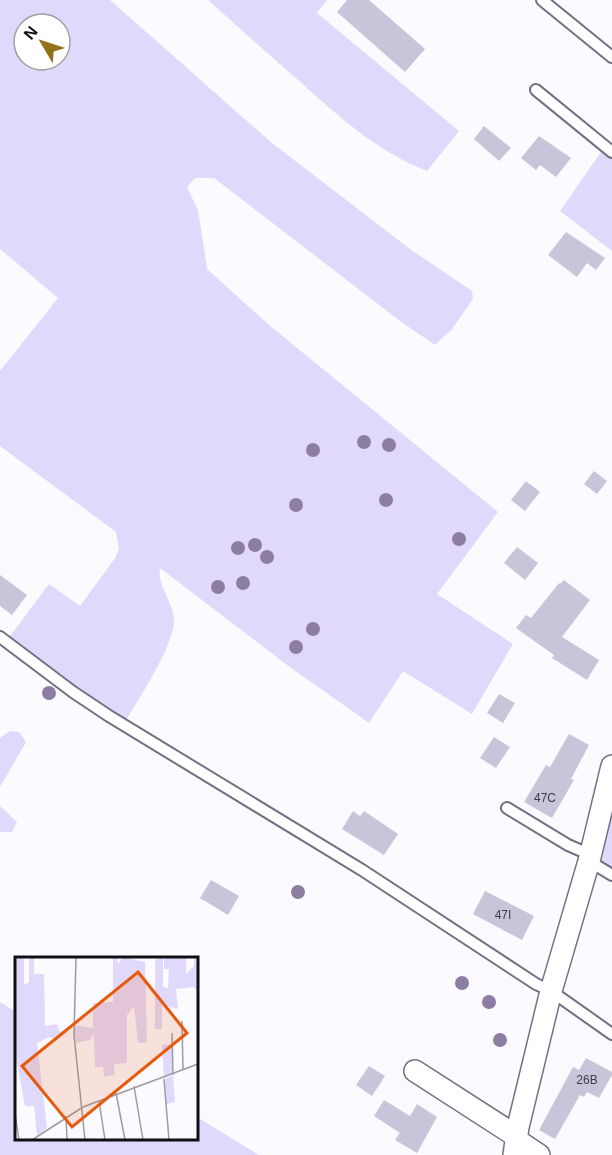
<svg xmlns="http://www.w3.org/2000/svg" width="612" height="1155" font-family="Helvetica,sans-serif">
<style>
.green{fill:#e1d9fb;fill-rule:evenodd}
.building{fill:#c9c4d9}
.lines{fill:none;stroke-linecap:round;stroke-linejoin:round}
.service-casing{stroke:#747083;stroke-width:14}
.minor-casing{stroke:#747083;stroke-width:24}
.service{stroke:#fff;stroke-width:10}
.minor{stroke:#fff;stroke-width:21}
.tree{fill:#8c7ea3}
.labels{text-anchor:middle;dominant-baseline:central;stroke-width:6;stroke-linejoin:round;paint-order:stroke}
.number-label{font-size:12px;fill:#3e3c47}
.inset-road{fill:none;stroke:#9d9ca1;stroke-width:1.5}
.view{fill:#e8590c;fill-opacity:0.15;stroke:#e8590c;stroke-width:3}
.inset-edge{fill:none;stroke:#100f16;stroke-width:3}
</style>
<rect width="100%" height="100%" fill="#fbfafe"/>
<!-- green -->
<path class="green" d="M0 0H110L272 143 410 249 472 291 473 299 452 329 435 345 400 321 214 178H195L187 187 198 210 207 269 269 325 498 512 437 594 513 644 472 714 403 671 369 723 287 665 160 568C157 587 174 602 174 621 174 645 138 700 125 722L8 639 49 584 80 606 116 557 119 548 116 532 0 446V371L58 298 0 249ZM24 24H60V60H24Z
M208 0H327L317 13 459 131 427 171C376 151 337 115 297 79 267 53 237 26 208 0Z
M603 149 612 156V251L560 211Z
M10 731 19 732 26 742 0 787V738Z
M612 802V870L599 861Z
M0 806 17 822 12 832H0Z
M0 1002 16 1012V1138H196L197 1117 259 1155H0Z"/>
<!-- building -->
<path class="building" d="M347 0H369L425 49 405 72 337 12Z
M484 126 511 148 499 161 474 139Z
M539 136 571 158 556 177 540 165 536 170 521 158Z
M566 232 605 258 596 270 587 263 577 277 548 255Z
M594 471 607 481 597 494 584 484Z
M526 481 540 492 525 511 511 500Z
M517 547 538 563 525 580 504 563Z
M0 575 27 595 12 615 0 606Z
M564 580 590 600 562 637 599 660 587 680 552 658 554 655 516 628 526 615 531 618 559 583 560 584Z
M499 694 515 703 503 723 487 713Z
M569 734 589 745 571 779 574 780 552 818 524 802 546 765 550 767Z
M494 737 510 747 496 768 480 758Z
M353 811 360 816 364 811 398 834 384 855 342 829Z
M211 880 239 896 228 915 200 898Z
M485 891 534 916 522 940 473 914Z
M586 1058 612 1072V1075L599 1098 587 1092 584 1097 580 1095 555 1139 539 1130 573 1067 579 1070Z
M369 1066 385 1076 372 1096 356 1085Z
M384 1100 410 1116 417 1104 437 1117 417 1153 395 1140 400 1133 374 1116Z"/>
<g class="lines">
<!-- service casing -->
<g class="service-casing">
<path id="service" d="M542 0 612 57
M536 90 612 152
M0 637 73 692 109 716 362 870 536 984 551 991 612 1034
M507 808 568 845 591 855
M589 861 612 875"/>
</g>
<!-- minor casing -->
<g class="minor-casing">
<path id="minor" d="M415 1071 516 1136
M515 1139 539 1155
M514 1155 518 1127 551 991 589 861 612 766"/>
</g>
<!-- service -->
<use href="#service" class="service"/>
<!-- minor -->
<use href="#minor" class="minor"/>
</g>
<!-- trees -->
<g class="tree">
<circle cx="364" cy="442" r="7"/>
<circle cx="389" cy="445" r="7"/>
<circle cx="313" cy="450" r="7"/>
<circle cx="386" cy="500" r="7"/>
<circle cx="296" cy="505" r="7"/>
<circle cx="459" cy="539" r="7"/>
<circle cx="255" cy="545" r="7"/>
<circle cx="238" cy="548" r="7"/>
<circle cx="267" cy="557" r="7"/>
<circle cx="243" cy="583" r="7"/>
<circle cx="218" cy="587" r="7"/>
<circle cx="313" cy="629" r="7"/>
<circle cx="296" cy="647" r="7"/>
<circle cx="49" cy="693" r="7"/>
<circle cx="298" cy="892" r="7"/>
<circle cx="462" cy="983" r="7"/>
<circle cx="489" cy="1002" r="7"/>
<circle cx="500" cy="1040" r="7"/>
</g>
<g class="labels">
<!-- number labels -->
<g class="number-label">
<text x="545" y="798">47C</text>
<text x="503" y="915">47I</text>
<text x="587" y="1080">26B</text>
</g>
</g>
<!-- overview -->
<g transform="translate(15 957)">
<rect width="183" height="183" fill="#fbfafe"/>
<path d="M0 0H9V27L14 26V0H19V17H29L30 69 42 67 44 74 51 76 42 83 34 80 22 86 32 171 22 179 19 149H10L0 96ZM98 0H102L103 7 108 0 130 5 132 86H123L119 49 112 58V106L99 107 100 118 89 120 88 110H80L79 77 75 83 61 86 59 68 78 71V46L98 45ZM148 0V30L153 31 154 12H149V0H171V17L179 9V0H183V34L179 30 161 32 163 52 147 48V72H140V3ZM157 87V117L149 121 147 88ZM158 118 160 145 151 147 150 122Z" fill="#e1d9fb"/>
<path class="inset-road" d="M61 0 59 78 70 183M167 64 168 113M157 76 158 118M149 122 154 183M119 129 128 183M101 136 110 183M84 144 90 183M0 156 4 183M51 159 52 183M17 183 68 150 183 107"/>
<path class="view" d="M123 15 172 76 57 170 7 109Z"/>
<rect width="183" height="183" class="inset-edge"/>
</g>
<!-- north arrow -->
<g transform="translate(42 42) rotate(309)"><circle r="28" fill="#ffffff" stroke="#9f9fa2" stroke-width="1.5"/>
<path d="M0-4.5L10 22L0 15L-10 22Z" fill="#927118"/>
<text y="-9" font-size="16" font-weight="bold" text-anchor="middle" fill="#100f16">N</text>
</g>
</svg>
